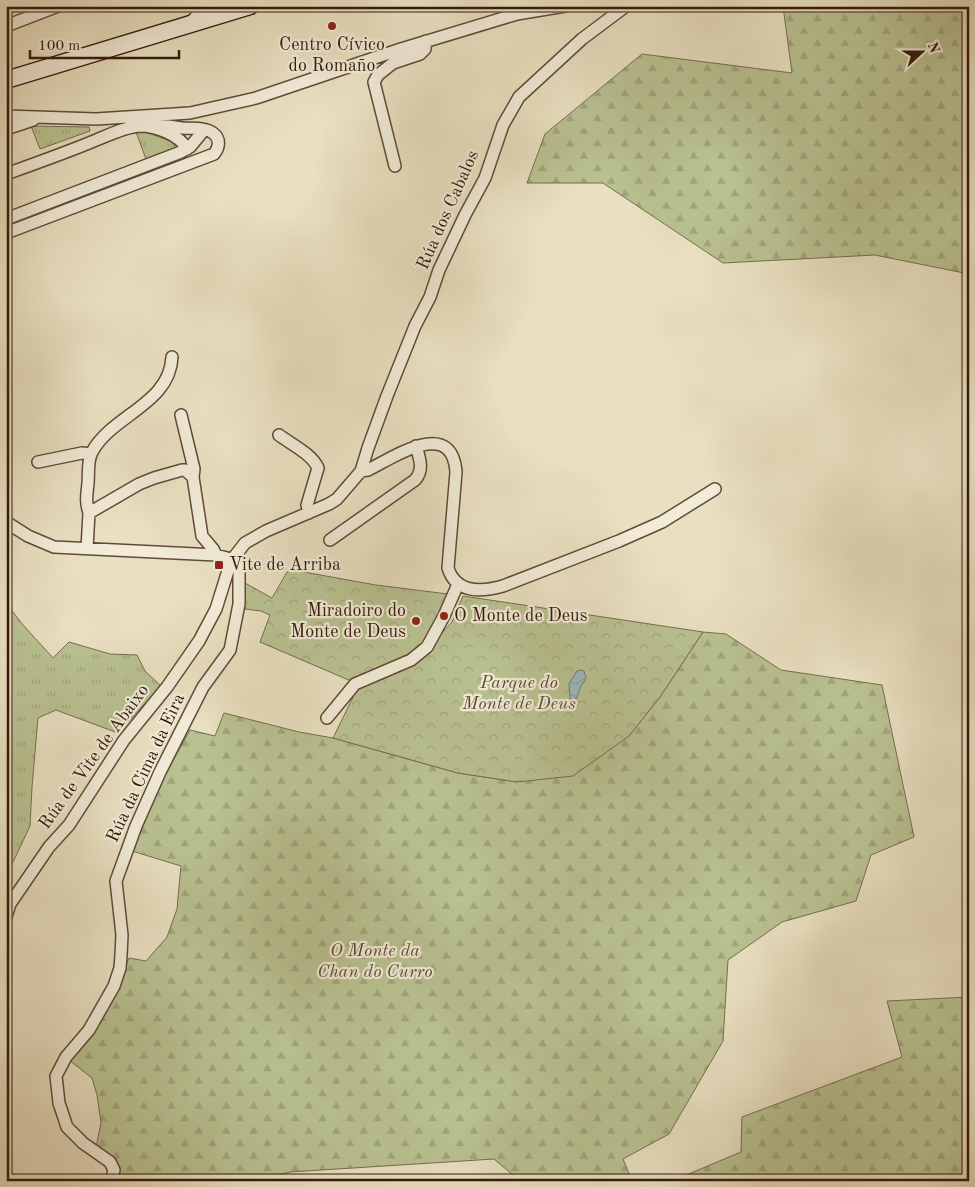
<svg xmlns="http://www.w3.org/2000/svg" width="975" height="1187" font-family="'Old Standard TT',serif">
<style>
.grass{fill:url(#grass-tufts);stroke:#766d4e}
.forest{fill:url(#forest-firs);stroke:#766d4e}
.park{fill:url(#park-crowns);stroke:#766d4e}
.water{fill:url(#water-waves);stroke:#727a75}
.lines{fill:none;stroke-linecap:round;stroke-linejoin:round}
.minor-casing{stroke:#604b38;stroke-width:14}
.secondary-casing{stroke:#33190a;stroke-width:19}
.minor{stroke:#f1ebd7;stroke-width:11}
.secondary{stroke:#f1ebd7;stroke-width:16}
.poi-dot{fill:#8f2418;stroke:#f1ebd7;stroke-width:2}
.labels{text-anchor:middle;dominant-baseline:central;stroke-width:4.5;stroke-linejoin:round;paint-order:stroke}
.poi-label{font-size:18px;fill:#33190a;stroke:#f1ebd7;text-anchor:start}
.street-label{font-size:18px;fill:#33190a;stroke:#f1ebd7}
.park-label{font-size:18px;font-style:italic;fill:#5b4b32;stroke:#f1ebd7}
</style>
<defs>
<pattern id="grass-tufts" width="24" height="20" patternUnits="userSpaceOnUse" patternTransform="scale(1.25)"><rect width="24" height="20" fill="#b9c191"/><path d="M3 7l-1-3M5 7V3M7 7l1-3M15 17l-1-3M17 17v-4M19 17l1-3" fill="none" stroke="#a0a57c"/></pattern>
<pattern id="forest-firs" width="22" height="20" patternUnits="userSpaceOnUse" patternTransform="scale(1.25)"><rect width="22" height="20" fill="#b9c191"/><path d="M5 1l3.5 6h-7zM16 11l3.5 6h-7z" fill="#a0a57c"/></pattern>
<pattern id="park-crowns" width="20" height="18" patternUnits="userSpaceOnUse" patternTransform="scale(1.25)"><rect width="20" height="18" fill="#b9c191"/><path d="M2 6a3 3 0 1 1 6 0M12 15a3 3 0 1 1 6 0" fill="none" stroke="#a0a57c"/></pattern>
<pattern id="water-waves" width="16" height="10" patternUnits="userSpaceOnUse" patternTransform="scale(1.25)"><rect width="16" height="10" fill="#9cbabd"/><path d="M0 5q4-4 8 0t8 0" fill="none" stroke="#879fa1"/></pattern>
</defs>
<rect width="100%" height="100%" fill="#e9e0c1"/>
<filter id="stains"><feTurbulence type="fractalNoise" baseFrequency=".004" numOctaves="4"/><feColorMatrix values="0 0 0 0 .2 0 0 0 0 .09 0 0 0 0 .02 0 0 0 .5 -.17"/></filter>
<radialGradient id="worn" r=".72"><stop offset=".6" stop-color="#630" stop-opacity="0"/><stop offset="1" stop-color="#630" stop-opacity=".3"/></radialGradient>
<!-- grass -->
<path class="grass" d="M31 126 89 127 90 131 40 149Z
M138 131H143L173 142 175 147 172 150 146 159 136 132Z
M6 603 23 625 53 658 69 642 110 654 137 655 145 671 161 686 118 733 56 710 38 718 32 787 30 826 6 877Z"/>
<!-- forest -->
<path class="forest" d="M783 6H969V274L875 255 723 263 603 183H527L545 134 642 54 792 73Z
M703 632 726 634 781 670 882 685 914 837 871 855 856 901 782 922 728 960 723 1041 669 1134 623 1159 632 1181H520L494 1159 290 1172 255 1181H113L118 1174 116 1159 96 1147 101 1123 97 1095 92 1078 69 1060 100 1023 129 958 146 961 167 937 177 909 181 866 132 851 166 773 190 730 215 736 224 713 299 732 333 738 458 773 517 782 629 736 660 697Z
M969 997V1065L967 1066 969 1096V1181H686L684 1176 741 1152 742 1117 902 1057 887 1001Z"/>
<!-- park -->
<path class="park" d="M298 571 376 585 448 594 433 631 416 653 384 667 362 674 351 681 260 642 270 615 261 611 245 609V583L272 598 287 572Z
M463 596 703 632 660 697 629 736 573 776 517 782 458 773 333 738 357 689 365 683 417 660 452 622Z"/>
<!-- water -->
<path class="water" d="M581 670 584 671 586 678 580 688 577 698 573 700 570 699 569 684 577 671Z"/>
<g class="lines">
<!-- minor casing -->
<g class="minor-casing">
<path id="minor" d="M189 24 206 6
M6 26 58 6
M6 116 96 119 190 113 256 98 401 49 517 14 565 6
M6 129 33 120
M395 166 374 82 378 75 393 63 420 54 425 49 426 41
M6 174C34 164 62 154 89 143 105 137 123 127 140 126 156 126 180 135 187 149
M6 219 181 152 190 147 204 130
M6 233 214 154C219 148 221 139 213 133 205 127 192 129 182 128 167 126 152 124 139 119
M181 415 194 469 193 477
M279 435C291 444 312 454 318 468L307 505 309 513
M38 462 82 453 91 454
M361 471 368 470C394 457 452 417 456 472L448 568C456 594 482 592 503 586L619 541 662 522 715 489
M89 513C85 500 87 495 88 483 89 473 87 461 92 452 112 415 170 404 172 357
M6 522 28 536 54 547 216 555 227 558 239 567V604L230 650 203 687 160 772 136 826 116 881 122 935 121 955 120 968 114 986 89 1030 66 1057 56 1076 59 1103 67 1127 83 1143 110 1162 114 1170 111 1181
M330 540 415 480C424 470 420 459 416 446
M87 548 89 513 139 484 154 478 182 470H185L193 477 202 536 213 549 216 555
M327 718 355 684 411 660 427 647 444 616 458 584
M6 917 10 904 49 847 69 825 124 740 167 687 199 641 216 609 231 561 245 543 266 531 329 504 337 499 361 471 368 448 387 396 415 326 430 297 439 270 465 215 485 178 503 125 519 97 582 39 626 6"/>
</g>
<!-- secondary casing -->
<g class="secondary-casing">
<path id="secondary" d="M6 80 250 6"/>
</g>
<!-- minor -->
<use href="#minor" class="minor"/>
<!-- secondary -->
<use href="#secondary" class="secondary"/>
</g>
<!-- markers -->
<g class="poi-dot">
<circle cx="332" cy="26" r="5"/>
<rect x="214" y="560" width="10" height="10" rx="2.5"/>
<circle cx="444" cy="616" r="5"/>
<circle cx="416" cy="621" r="5"/>
</g>
<g class="labels">
<!-- poi labels -->
<g class="poi-label">
<text x="332" y="45" text-anchor="middle">Centro Cívico<tspan x="332" dy="21">do Romaño</tspan></text>
<text x="229" y="565">Vite de Arriba</text>
<text x="406" y="611" text-anchor="end">Miradoiro do<tspan x="406" dy="21">Monte de Deus</tspan></text>
<text x="454" y="616">O Monte de Deus</text>
</g>
<!-- street labels -->
<g class="street-label">
<text transform="translate(448 210) rotate(-66)">Rúa dos Cabalos</text>
<text transform="translate(94 757) rotate(-54)">Rúa de Vite de Abaixo</text>
<text transform="translate(146 768) rotate(-65)">Rúa da Cima da Eira</text>
</g>
<!-- park labels -->
<g class="park-label">
<text x="519" y="683">Parque do<tspan x="519" dy="21">Monte de Deus</tspan></text>
<text x="375" y="951">O Monte da<tspan x="375" dy="21">Chan do Curro</tspan></text>
</g>
</g>
<!-- margin -->
<rect width="975" height="1187" fill="none" stroke="#e9e0c1" stroke-width="25"/>
<rect x="8" y="8" width="960" height="1172" fill="none" stroke="#33190a" stroke-width="2.5"/>
<rect x="12" y="12" width="950" height="1162" fill="none" stroke="#33190a"/>
<!-- north arrow -->
<g transform="translate(922 52) rotate(69)" stroke="#f1ebd7" stroke-width="4" paint-order="stroke">
<path d="M0-4L9 19L0 12L-9 19Z" fill="#33190a"/>
<text y="-8" font-size="14" font-weight="bold" text-anchor="middle" fill="#33190a">N</text>
</g>
<!-- scale -->
<path d="M30 50v8h149v-8" fill="none" stroke="#33190a" stroke-width="2.5"/>
<text x="38" y="50" font-size="15" fill="#33190a" stroke="#f1ebd7" stroke-width="4" paint-order="stroke">100 m</text>
<rect width="100%" height="100%" filter="url(#stains)"/>
<rect width="100%" height="100%" fill="url(#worn)"/>
</svg>
